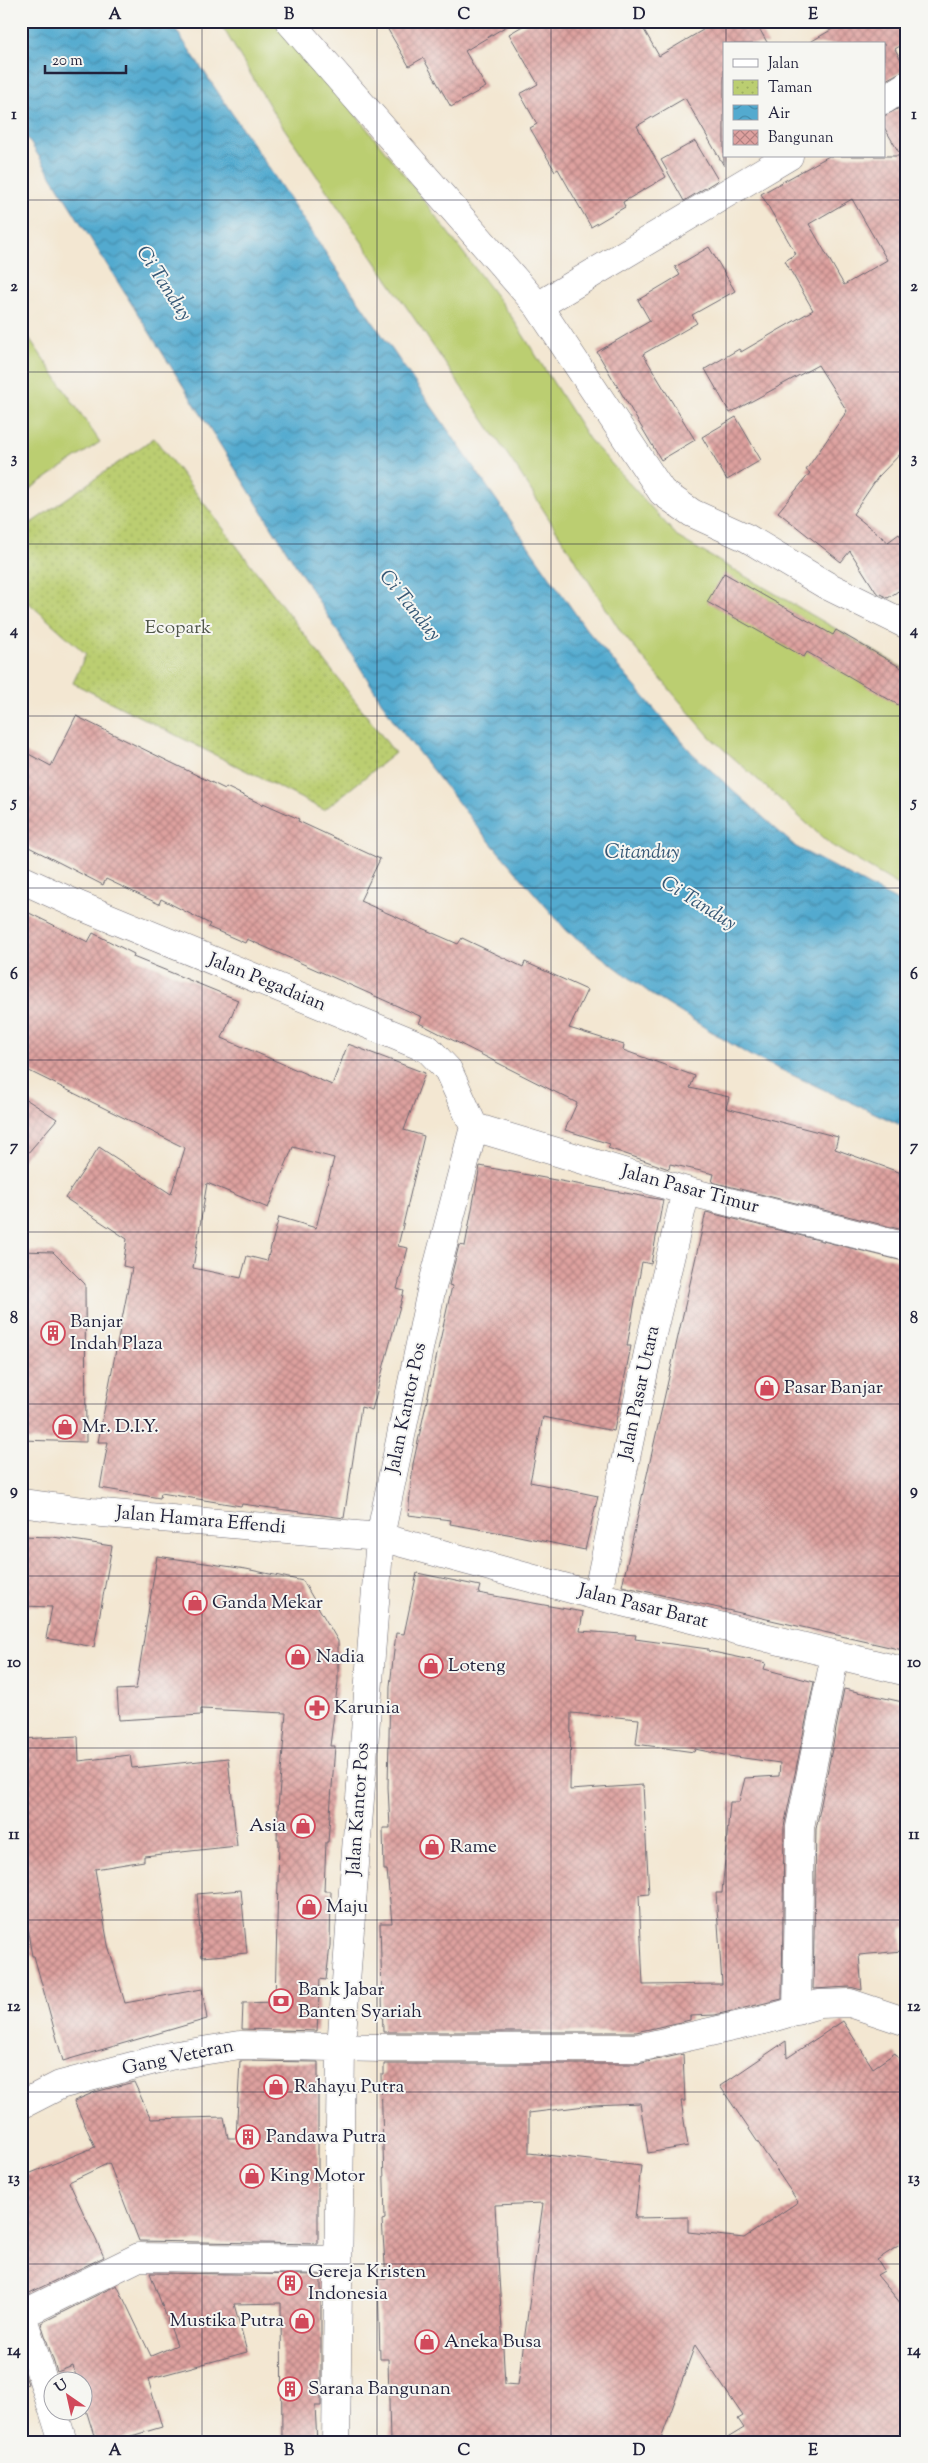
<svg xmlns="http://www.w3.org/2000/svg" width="928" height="2463" font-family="'Sorts Mill Goudy',serif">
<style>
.green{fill:#bbce71;stroke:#6e7856}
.park{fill:url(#park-dots);stroke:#6e7856}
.water{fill:url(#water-waves);stroke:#3a6685}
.building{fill:url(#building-cross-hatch);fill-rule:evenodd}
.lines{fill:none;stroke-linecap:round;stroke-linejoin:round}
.minor-casing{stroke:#6b6770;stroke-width:29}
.minor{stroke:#fff;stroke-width:28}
.grid{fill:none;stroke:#22223b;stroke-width:1;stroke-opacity:0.55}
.labels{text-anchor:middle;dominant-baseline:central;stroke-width:4;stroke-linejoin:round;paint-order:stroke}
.park-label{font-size:19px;fill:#50564b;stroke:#f6f6f2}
.street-label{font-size:19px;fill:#22223b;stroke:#f6f6f2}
.poi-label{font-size:19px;fill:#22223b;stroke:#f6f6f2;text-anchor:start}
.water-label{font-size:20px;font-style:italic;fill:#365876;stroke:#f6f6f2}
.neatline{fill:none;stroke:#22223b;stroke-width:2}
.grid-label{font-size:16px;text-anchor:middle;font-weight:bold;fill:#22223b}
</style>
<defs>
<pattern id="park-dots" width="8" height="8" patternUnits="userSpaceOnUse" patternTransform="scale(1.25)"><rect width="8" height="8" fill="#bbce71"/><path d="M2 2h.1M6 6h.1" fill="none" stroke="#a0b163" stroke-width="1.8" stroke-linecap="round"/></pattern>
<pattern id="water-waves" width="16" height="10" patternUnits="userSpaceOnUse" patternTransform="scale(1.25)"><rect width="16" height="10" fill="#53aacf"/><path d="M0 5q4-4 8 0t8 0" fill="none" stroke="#448aa9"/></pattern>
<pattern id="building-cross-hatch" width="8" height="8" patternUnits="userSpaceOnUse" patternTransform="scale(1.25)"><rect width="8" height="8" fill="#dea19f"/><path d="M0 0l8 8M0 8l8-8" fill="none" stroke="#b48383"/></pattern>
</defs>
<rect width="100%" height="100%" fill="#f6f6f2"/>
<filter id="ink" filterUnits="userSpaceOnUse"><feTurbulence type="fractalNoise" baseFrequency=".02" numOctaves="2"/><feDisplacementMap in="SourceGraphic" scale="10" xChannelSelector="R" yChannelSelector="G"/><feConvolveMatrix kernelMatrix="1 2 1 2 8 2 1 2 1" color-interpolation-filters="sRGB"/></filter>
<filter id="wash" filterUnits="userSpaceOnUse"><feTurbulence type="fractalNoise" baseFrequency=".0096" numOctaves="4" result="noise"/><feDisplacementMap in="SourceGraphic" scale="20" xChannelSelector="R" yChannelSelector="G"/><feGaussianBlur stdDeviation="1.12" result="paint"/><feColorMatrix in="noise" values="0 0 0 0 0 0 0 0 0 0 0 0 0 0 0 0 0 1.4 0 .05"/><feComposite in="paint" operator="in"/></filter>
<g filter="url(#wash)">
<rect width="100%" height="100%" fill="#f3e7d2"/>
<!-- green -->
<path class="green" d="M219 21H280L406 177 511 316 589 439 679 538 907 670V890L831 845 710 737 621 632 518 470 275 115Z
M21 326 100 442 21 495Z"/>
<!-- park -->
<path class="park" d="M154 438 395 753 324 810 73 683 86 654 21 596V530Z"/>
<!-- water -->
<path class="water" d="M21 21H170L348 286 586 629 692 753 796 847 907 906V1128L749 1055 654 996 567 931 484 835 395 723 21 128Z"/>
<g id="blocks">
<!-- building -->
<path class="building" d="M383 21H515L465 51 486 87 451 107 423 58 409 66Z
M531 21H639L659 56 718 21H755L768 44H724V166L685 98 637 126 666 177 623 202 625 207 591 227 558 169 555 171 530 128 537 124 520 94 538 84 509 34Z
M846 21H907V42L895 49 906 69 884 81V44H807Z
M907 104V447L878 477 853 514 888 542 899 534 907 546V585L888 598 876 592 850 551 841 562 778 512 810 473 806 470 847 411 818 365 730 413 705 369 739 349 741 352 813 310 785 261 796 254 761 194 829 156H901L884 127V116ZM852 199 887 260 844 285 809 224Z
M695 141 718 180 684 201 661 160Z
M709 247 735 291 692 315 697 323 643 354 695 440 661 460 597 352 650 321 638 300 680 275 675 267Z
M736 417 761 460 727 480 702 437Z
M724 573 833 635 836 630 907 671V710L807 652 804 657 707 602Z
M76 716 225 789 226 787 263 805V803L299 819 298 821 380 859 360 901 458 944 462 938 523 967 525 962 587 990 569 1028 624 1045 623 1050 695 1076 690 1088 729 1097 726 1108 838 1137 835 1149 907 1175V1231L712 1182 714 1174 670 1164 669 1169 608 1148 610 1144 565 1130 577 1103 419 1023 422 1017 247 939 245 943 208 927 210 924 161 899 159 904 106 879 103 885 21 843V750L51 766Z
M21 909 88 942 93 933 134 954 133 957 238 1000 222 1038 332 1085 348 1044 425 1073 404 1130 424 1136 398 1246 408 1248 397 1289 404 1291 372 1410 361 1407 344 1518 242 1504 241 1506 161 1493 160 1498 100 1488 108 1442H98L132 1268 123 1266 127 1239 65 1198 99 1147 171 1194 185 1148 21 1067ZM293 1147 334 1158 316 1228 279 1217 267 1261 247 1256 241 1278 193 1268 207 1183 268 1208Z
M21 1096 57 1119 21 1161Z
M480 1166 663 1200 651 1264 642 1262 627 1346H631L614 1431 543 1417 530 1482 598 1496 585 1550 519 1536 450 1524 451 1520 408 1515 413 1464 452 1286 449 1285 459 1245 465 1246Z
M706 1212 907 1262V1651L622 1586Z
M21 1251 53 1252 85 1284 86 1442 21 1440Z
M21 1536 53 1537 112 1546 94 1647 46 1638 52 1607 21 1606Z
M157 1556 246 1569 303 1581 338 1641V1682L330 1746H335L328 1842H326L324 1891H331L330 1946 326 1980 320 1979 317 2031 242 2029 243 2003 275 2002 279 1840H277L278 1808 286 1713 201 1709V1715L119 1720 117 1690 136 1689Z
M417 1573 480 1586 478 1593 583 1612 580 1631 636 1635 635 1639 708 1649V1651L766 1663 764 1669 814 1682 784 1827 782 1999 715 2015 690 2016V2020L636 2032H383L380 1923H392L387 1870H384L383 1828H390L388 1787 390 1686 396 1633 404 1634ZM571 1713 639 1719 636 1744 694 1752 695 1749 729 1756 780 1763 779 1776 745 1778 739 1802H730L722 1893H716L722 1984 643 1985 639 1895 649 1894 643 1785 570 1790Z
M844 1689 907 1703V1928L901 1929 902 1951 859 1955 862 1990 850 1987 813 1989 816 1829Z
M78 1736 79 1761 130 1755 132 1768 228 1758 237 1846 144 1856V1861L95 1869 108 1945 125 2003 202 1989 207 2019 63 2061 34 1956H32L21 1892V1739Z
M241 1890 247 1953 202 1957 197 1894Z
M843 2021 873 2068 895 2053 907 2071V2240L877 2260 884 2271 877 2275 907 2311V2442H721L744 2428 738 2419 743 2416 695 2345 660 2442H390L388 2359H380L378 2279H386L382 2220 385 2219 381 2075H384V2064H638L683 2054 685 2101H681L688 2146 648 2153 640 2103 593 2105 529 2113V2153L641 2166 635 2218 688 2217V2232L744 2238 798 2202 720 2086 786 2041 787 2058ZM543 2203 518 2385 505 2384 495 2205Z
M240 2061 318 2062V2244L139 2241 109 2163 69 2182 104 2257 21 2297V2177L95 2147 74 2101 95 2092 134 2082 151 2119 224 2117 228 2138H236Z
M150 2273 321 2275V2406H315L317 2442H282L281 2303 234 2304 247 2352 148 2379 162 2427 111 2442H96L82 2397V2380H77L73 2366 57 2372 41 2323 117 2285 151 2356 177 2345Z
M21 2364 28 2384 21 2386Z"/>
</g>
</g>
<g filter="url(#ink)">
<use href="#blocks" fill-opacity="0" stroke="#6b6770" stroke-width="1"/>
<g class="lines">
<!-- minor casing -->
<g class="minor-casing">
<path id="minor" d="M289 21 538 306 662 492 692 513 747 538 826 585 907 625
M884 100 907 85
M538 306 789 156
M21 879 78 905 428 1049 448 1070 474 1127
M474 1127 686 1191 907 1247
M21 1503 91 1512 380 1537 597 1596 907 1672
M597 1596 650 1343 686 1191
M797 2011 800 1827 835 1655
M21 2105 60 2085 170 2056 240 2045 381 2048H638L768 2019 819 2004 850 2003 907 2022
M21 2315 139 2257 338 2260
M22 2315 52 2408
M53 2410 63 2442
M336 2442 341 2047 380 1537 431 1291 474 1127"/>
</g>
<!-- minor -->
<use href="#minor" class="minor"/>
</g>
</g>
<!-- grid -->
<path class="grid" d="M202 21V2442M377 21V2442M551 21V2442M726 21V44M726 156V2442M21 200H907M21 372H907M21 544H907M21 716H907M21 888H907M21 1060H907M21 1232H907M21 1404H907M21 1576H907M21 1748H907M21 1920H907M21 2092H907M21 2264H907"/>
<!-- icons -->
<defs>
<g id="building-ring" transform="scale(1.25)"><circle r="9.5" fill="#f6f6f2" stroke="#d1495b" stroke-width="1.5"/><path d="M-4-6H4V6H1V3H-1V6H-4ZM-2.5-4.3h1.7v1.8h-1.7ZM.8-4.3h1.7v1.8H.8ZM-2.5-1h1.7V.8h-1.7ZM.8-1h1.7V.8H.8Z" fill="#d1495b"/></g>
<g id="shop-ring" transform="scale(1.25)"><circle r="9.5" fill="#f6f6f2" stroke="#d1495b" stroke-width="1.5"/><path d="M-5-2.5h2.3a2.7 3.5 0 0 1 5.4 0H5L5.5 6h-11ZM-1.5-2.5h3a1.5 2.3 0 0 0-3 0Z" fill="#d1495b"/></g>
<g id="pharmacy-ring" transform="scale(1.25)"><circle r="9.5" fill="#f6f6f2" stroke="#d1495b" stroke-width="1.5"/><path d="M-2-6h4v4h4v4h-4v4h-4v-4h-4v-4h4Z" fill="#d1495b"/></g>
<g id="bank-ring" transform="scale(1.25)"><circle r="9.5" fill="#f6f6f2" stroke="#d1495b" stroke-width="1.5"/><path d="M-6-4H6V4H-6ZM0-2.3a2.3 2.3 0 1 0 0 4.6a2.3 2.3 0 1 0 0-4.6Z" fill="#d1495b"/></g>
</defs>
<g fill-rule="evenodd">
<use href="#building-ring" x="53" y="1333"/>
<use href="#shop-ring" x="767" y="1388"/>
<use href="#shop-ring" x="65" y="1427"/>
<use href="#shop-ring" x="195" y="1603"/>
<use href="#shop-ring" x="298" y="1657"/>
<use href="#shop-ring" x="431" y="1666"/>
<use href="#pharmacy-ring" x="317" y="1708"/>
<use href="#shop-ring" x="303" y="1826"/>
<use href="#shop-ring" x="432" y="1847"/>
<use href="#shop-ring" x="309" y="1907"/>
<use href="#bank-ring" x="281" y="2001"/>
<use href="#shop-ring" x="276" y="2087"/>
<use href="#building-ring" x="248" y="2137"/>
<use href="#shop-ring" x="252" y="2176"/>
<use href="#building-ring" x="290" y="2283"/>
<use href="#shop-ring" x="302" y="2321"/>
<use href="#shop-ring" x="427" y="2342"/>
<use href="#building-ring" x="290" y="2389"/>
</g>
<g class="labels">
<!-- park labels -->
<g class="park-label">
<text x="178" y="628">Ecopark</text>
</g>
<!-- street labels -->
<g class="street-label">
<text transform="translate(267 983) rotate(22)">Jalan Pegadaian</text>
<text transform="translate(690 1190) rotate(15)">Jalan Pasar Timur</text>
<text transform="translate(640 1393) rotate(-78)">Jalan Pasar Utara</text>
<text transform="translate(407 1408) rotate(-78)">Jalan Kantor Pos</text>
<text transform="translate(201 1521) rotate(5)">Jalan Hamara Effendi</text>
<text transform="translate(643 1607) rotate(14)">Jalan Pasar Barat</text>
<text transform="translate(359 1809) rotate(-86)">Jalan Kantor Pos</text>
<text transform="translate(178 2058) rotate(-12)">Gang Veteran</text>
</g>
<!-- poi labels -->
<g class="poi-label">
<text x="70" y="1322">Banjar<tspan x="70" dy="22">Indah Plaza</tspan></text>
<text x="784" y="1388">Pasar Banjar</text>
<text x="82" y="1427">Mr. D.I.Y.</text>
<text x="212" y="1603">Ganda Mekar</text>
<text x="316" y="1657">Nadia</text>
<text x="448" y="1666">Loteng</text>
<text x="334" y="1708">Karunia</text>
<text x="286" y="1826" text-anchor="end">Asia</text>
<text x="450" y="1847">Rame</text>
<text x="326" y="1907">Maju</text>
<text x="298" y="1990">Bank Jabar<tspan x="298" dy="22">Banten Syariah</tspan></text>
<text x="294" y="2087">Rahayu Putra</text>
<text x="266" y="2137">Pandawa Putra</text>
<text x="270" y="2176">King Motor</text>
<text x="308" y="2272">Gereja Kristen<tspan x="308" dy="22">Indonesia</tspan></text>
<text x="284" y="2321" text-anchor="end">Mustika Putra</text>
<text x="444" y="2342">Aneka Busa</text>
<text x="308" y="2389">Sarana Bangunan</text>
</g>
<!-- water labels -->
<g class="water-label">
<text transform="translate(163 284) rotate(57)">Ci Tanduy</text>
<text transform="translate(409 606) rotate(51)">Ci Tanduy</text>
<text x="642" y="853">Citanduy</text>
<text transform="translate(698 904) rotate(32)">Ci Tanduy</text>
</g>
</g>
<!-- margin -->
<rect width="928" height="2463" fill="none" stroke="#f6f6f2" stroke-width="55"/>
<!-- legend -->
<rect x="723" y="42" width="162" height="115" fill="#f6f6f2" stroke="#a1a1a9"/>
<rect x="733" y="59" width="25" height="8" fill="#ffffff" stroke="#a1a1a9"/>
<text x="768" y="68" font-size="15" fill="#22223b">Jalan</text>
<rect x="733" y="80" width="25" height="15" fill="url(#park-dots)" stroke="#a1a1a9"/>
<text x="768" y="92" font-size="15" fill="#22223b">Taman</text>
<rect x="733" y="105" width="25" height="15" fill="url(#water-waves)" stroke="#a1a1a9"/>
<text x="768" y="118" font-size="15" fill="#22223b">Air</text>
<rect x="733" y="130" width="25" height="15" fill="url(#building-cross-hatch)" stroke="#a1a1a9"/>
<text x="768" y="142" font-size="15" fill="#22223b">Bangunan</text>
<!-- north arrow -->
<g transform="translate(68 2396) rotate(326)"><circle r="24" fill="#f6f6f2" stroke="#a1a1a9"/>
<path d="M0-4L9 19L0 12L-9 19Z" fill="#d1495b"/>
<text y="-8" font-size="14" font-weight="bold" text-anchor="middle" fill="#22223b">U</text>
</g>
<!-- scale -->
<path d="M45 65v8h81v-8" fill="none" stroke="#22223b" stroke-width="2.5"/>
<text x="52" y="65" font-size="15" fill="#22223b" stroke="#f6f6f2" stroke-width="4" paint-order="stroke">20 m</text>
<rect x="28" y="28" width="872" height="2408" class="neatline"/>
<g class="grid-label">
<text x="115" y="19">A</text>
<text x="289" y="19">B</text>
<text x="464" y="19">C</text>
<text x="639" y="19">D</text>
<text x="813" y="19">E</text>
<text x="14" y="119">1</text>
<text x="914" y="119">1</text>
<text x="14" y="291">2</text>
<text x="914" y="291">2</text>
<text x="14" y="463">3</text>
<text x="914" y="463">3</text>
<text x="14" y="635">4</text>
<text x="914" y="635">4</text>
<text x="14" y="807">5</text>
<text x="914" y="807">5</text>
<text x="14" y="979">6</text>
<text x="914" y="979">6</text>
<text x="14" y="1151">7</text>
<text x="914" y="1151">7</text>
<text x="14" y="1323">8</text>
<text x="914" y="1323">8</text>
<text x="14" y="1495">9</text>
<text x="914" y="1495">9</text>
<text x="14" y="1667">10</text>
<text x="914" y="1667">10</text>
<text x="14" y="1839">11</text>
<text x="914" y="1839">11</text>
<text x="14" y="2011">12</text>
<text x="914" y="2011">12</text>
<text x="14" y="2183">13</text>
<text x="914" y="2183">13</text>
<text x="14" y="2355">14</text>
<text x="914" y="2355">14</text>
<text x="115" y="2455">A</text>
<text x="289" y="2455">B</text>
<text x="464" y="2455">C</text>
<text x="639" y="2455">D</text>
<text x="813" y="2455">E</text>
</g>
</svg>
